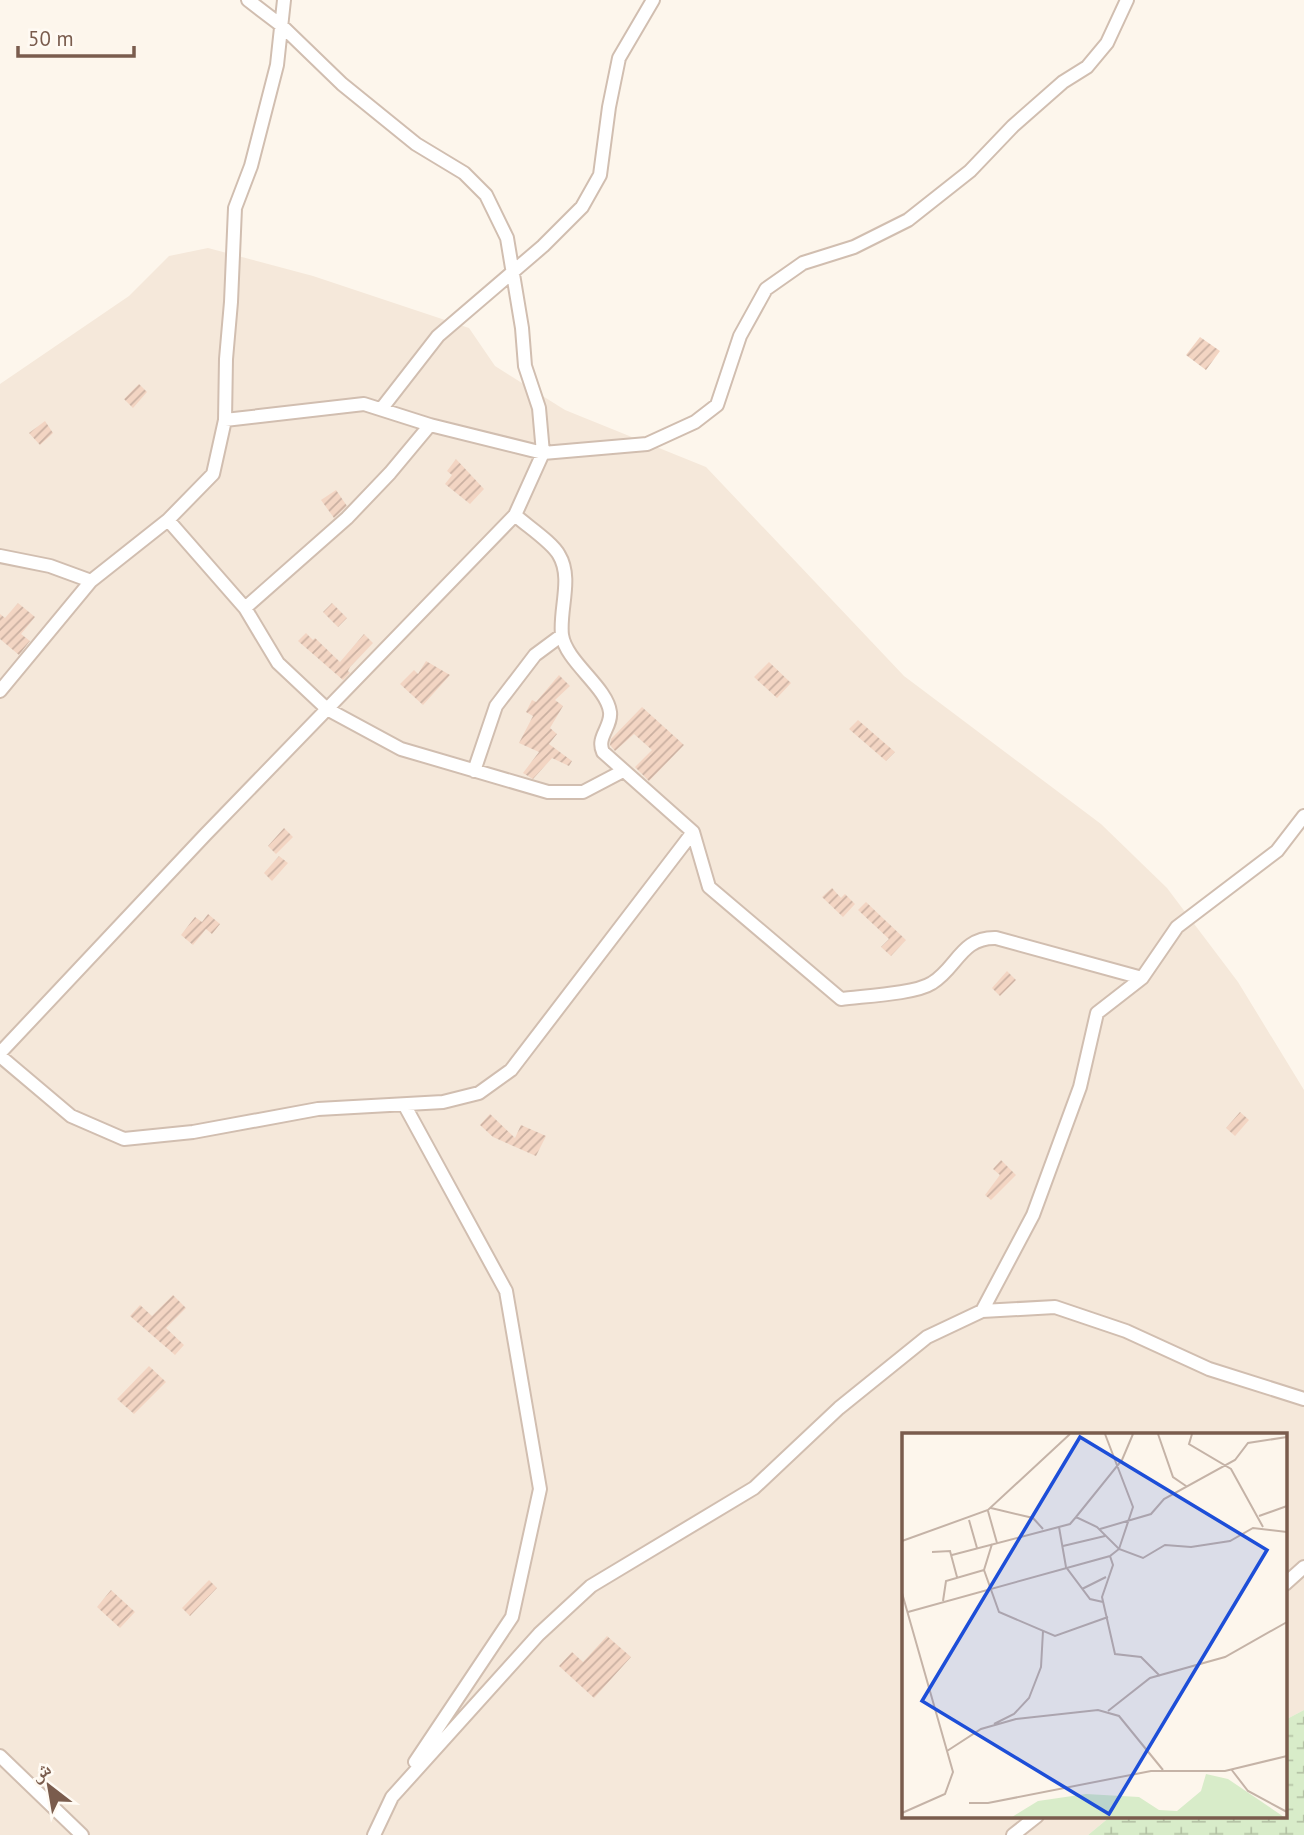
<svg xmlns="http://www.w3.org/2000/svg" width="1304" height="1835" font-family="'PT Sans','Noto Naskh Arabic',sans-serif">
<style>
.residential{fill:#f5e8da}
.wetland{fill:url(#wetland-marsh)}
.building{fill:url(#building-hatch)}
.lines{fill:none;stroke-linecap:round;stroke-linejoin:round}
.street-casing{stroke:#d1beb0;stroke-width:16}
.street{stroke:#fff;stroke-width:12}
.inset-road{fill:none;stroke:#c5b3a7;stroke-width:2}
.view{fill:#1d4ed8;fill-opacity:0.15;stroke:#1d4ed8;stroke-width:3.5}
.inset-edge{fill:none;stroke:#7a5c4d;stroke-width:3.5}
</style>
<defs>
<pattern id="wetland-marsh" width="20" height="14" patternUnits="userSpaceOnUse" patternTransform="scale(1.75)"><rect width="20" height="14" fill="#d8ecc9"/><path d="M1 5h8M5 5V1M11 12h8M15 12V8" fill="none" stroke="#b4c2a5"/></pattern>
<pattern id="building-hatch" width="6" height="6" patternUnits="userSpaceOnUse" patternTransform="scale(1.75)"><rect width="6" height="6" fill="#f3d5c3"/><path d="M-1 1l2-2M0 6l6-6M5 7l2-2" fill="none" stroke="#cab0a1"/></pattern>
</defs>
<rect width="100%" height="100%" fill="#fdf6ec"/>
<!-- residential -->
<path class="residential" d="M208 248 313 276 469 328 495 366 565 410 706 467 904 676 1101 824 1167 888 1238 982 1304 1090V1710L1285 1720V1434H903V1816H1111L1088 1835H0V384L129 296 169 256Z"/>
<!-- wetland -->
<path class="wetland" d="M1304 1710V1835H1088L1111 1816H1285V1720Z"/>
<!-- building -->
<path class="building" d="M1200 337 1220 351 1206 370 1186 355Z
M139 384 147 392 133 408 124 399Z
M45 421 53 433 40 445 29 433Z
M456 459 484 489 470 504 445 484 452 475 447 471Z
M336 490 347 506 334 518 321 500Z
M18 603 35 617 21 634 30 641 19 655 0 639V614L5 618Z
M332 603 347 618 338 627 323 612Z
M306 633 313 640 315 638 340 662 364 634 373 643 350 667 348 671 350 673 343 680 298 641Z
M426 661 450 675 423 705 400 684 414 670 418 674Z
M769 662 791 683 777 698 754 677Z
M559 675 570 686 555 700 563 706 550 728 557 734 549 744 572 761 569 766 552 758 533 779 523 773 539 752 519 743 533 716 526 712 532 700 536 702Z
M642 707 684 745 649 781 635 767 652 750 634 734 615 751 610 745 611 739Z
M858 720 895 752 886 761 849 729Z
M284 828 293 837 276 854 268 846Z
M279 856 288 863 272 881 264 873Z
M832 888 841 898 845 894 855 904 843 917 822 897Z
M866 902 906 940 891 956 881 947 889 939 858 910Z
M208 914 220 924 212 934 206 929 193 945 181 935 195 917 202 922Z
M1007 971 1016 980 1000 996 992 988Z
M1240 1112 1249 1120 1235 1136 1226 1128Z
M490 1114 515 1138 521 1125 546 1136 536 1156 493 1137 480 1125Z
M1001 1160 1016 1175 991 1200 985 1195 1000 1175 993 1169Z
M173 1295 186 1308 166 1328 184 1345 175 1355 130 1316 140 1305 152 1316Z
M149 1366 166 1382 134 1414 117 1399Z
M209 1580 217 1588 190 1616 182 1608Z
M111 1590 135 1612 120 1628 97 1607Z
M607 1636 631 1657 594 1698 559 1666 572 1652 583 1662Z"/>
<g class="lines">
<!-- street casing -->
<g class="street-casing">
<path id="street" d="M382 408 438 336 543 246 582 207 600 175 609 107 619 58 653 0
M225 420 226 359 231 302 235 208 251 166 277 65 284 0
M515 515C527 526 552 542 559 555 573 578 559 610 562 635 566 662 607 687 610 712 612 727 596 737 603 752L693 832 709 887 841 999C863 996 915 994 932 983 957 968 961 937 996 938L1142 978
M168 520 245 608 278 663 327 709 401 749 548 792H583L623 771
M0 556 50 566 91 581
M245 608 347 518 390 473 430 425
M0 691 91 581 168 520 213 474 225 420 364 404 430 425 543 453 647 444 695 422 717 405 740 336 766 289 803 263 854 247 908 220 970 171 1013 126 1063 82 1087 67 1107 43 1127 0
M474 771 496 706 535 655 562 635
M0 1053 205 835 515 515 543 453 539 408 525 366 522 328 507 238 486 195 464 173 416 144 342 84 282 26 248 0
M0 1056 71 1116 124 1139 193 1132 318 1109 443 1102 479 1093 511 1070 693 832
M405 1106 506 1291 540 1489 512 1617 415 1762
M982 1311 1033 1215 1080 1087 1097 1013 1142 978 1177 927 1277 851 1304 816
M1285 1584 1304 1567
M0 1756 82 1835
M374 1835 392 1797 539 1634 591 1586 754 1488 839 1408 927 1337 982 1311 1055 1307 1126 1331 1209 1369 1304 1399
M1013 1835 1037 1816"/>
</g>
<!-- street -->
<use href="#street" class="street"/>
</g>
<!-- overview -->
<g transform="translate(902 1433)">
<rect width="385" height="385" fill="#fdf6ec"/>
<path d="M304 341 326 346 382 384H110L136 368 184 361 237 364 257 377 275 378 299 358Z" fill="#d8ecc9"/>
<path class="inset-road" d="M256 1 271 44 284 53M290 1 287 11 329 36 361 94M89 75 131 85 141 96M86 78 95 110M357 83 385 73M174 84 220 27 231 1M67 87 75 115M157 94 164 134 188 166 201 169M198 96 249 81 262 66 333 27 346 10 385 4M0 108 86 77 168 1M90 111 82 137 97 179 153 203 206 184M161 113 203 103M30 119 48 118 55 144M50 122 168 91 174 84 195 94 217 116 241 125 263 112 289 114 328 108 351 95 385 99M208 123 211 132 200 164 213 221 239 224 258 243M180 156 204 144M0 160 51 339 43 361 0 380M41 168 44 148 82 137M6 179 208 123 217 116 231 74 203 1M206 278 248 245 323 224 385 189M92 291 112 281 127 265 139 234 141 198M45 318 79 296 114 286 196 277 217 283 261 337M329 336 346 358 385 379M67 370H86L249 338H323L385 323"/>
<path class="view" d="M178 4 365 117 207 381 20 268Z"/>
<rect width="385" height="385" class="inset-edge"/>
</g>
<!-- north arrow -->
<g transform="translate(49 1786) rotate(329)" stroke="#fffaf3" stroke-width="5" paint-order="stroke">
<path d="M0-5L12 26L0 18L-12 26Z" fill="#7a5c4d"/>
<text y="-10" font-size="19" font-weight="bold" text-anchor="middle" fill="#7a5c4d">ش</text>
</g>
<!-- scale -->
<path d="M18 46v10h116v-10" fill="none" stroke="#7a5c4d" stroke-width="3.5"/>
<text x="28" y="46" font-size="21" fill="#7a5c4d" stroke="#fffaf3" stroke-width="5" paint-order="stroke">50 m</text>
</svg>
